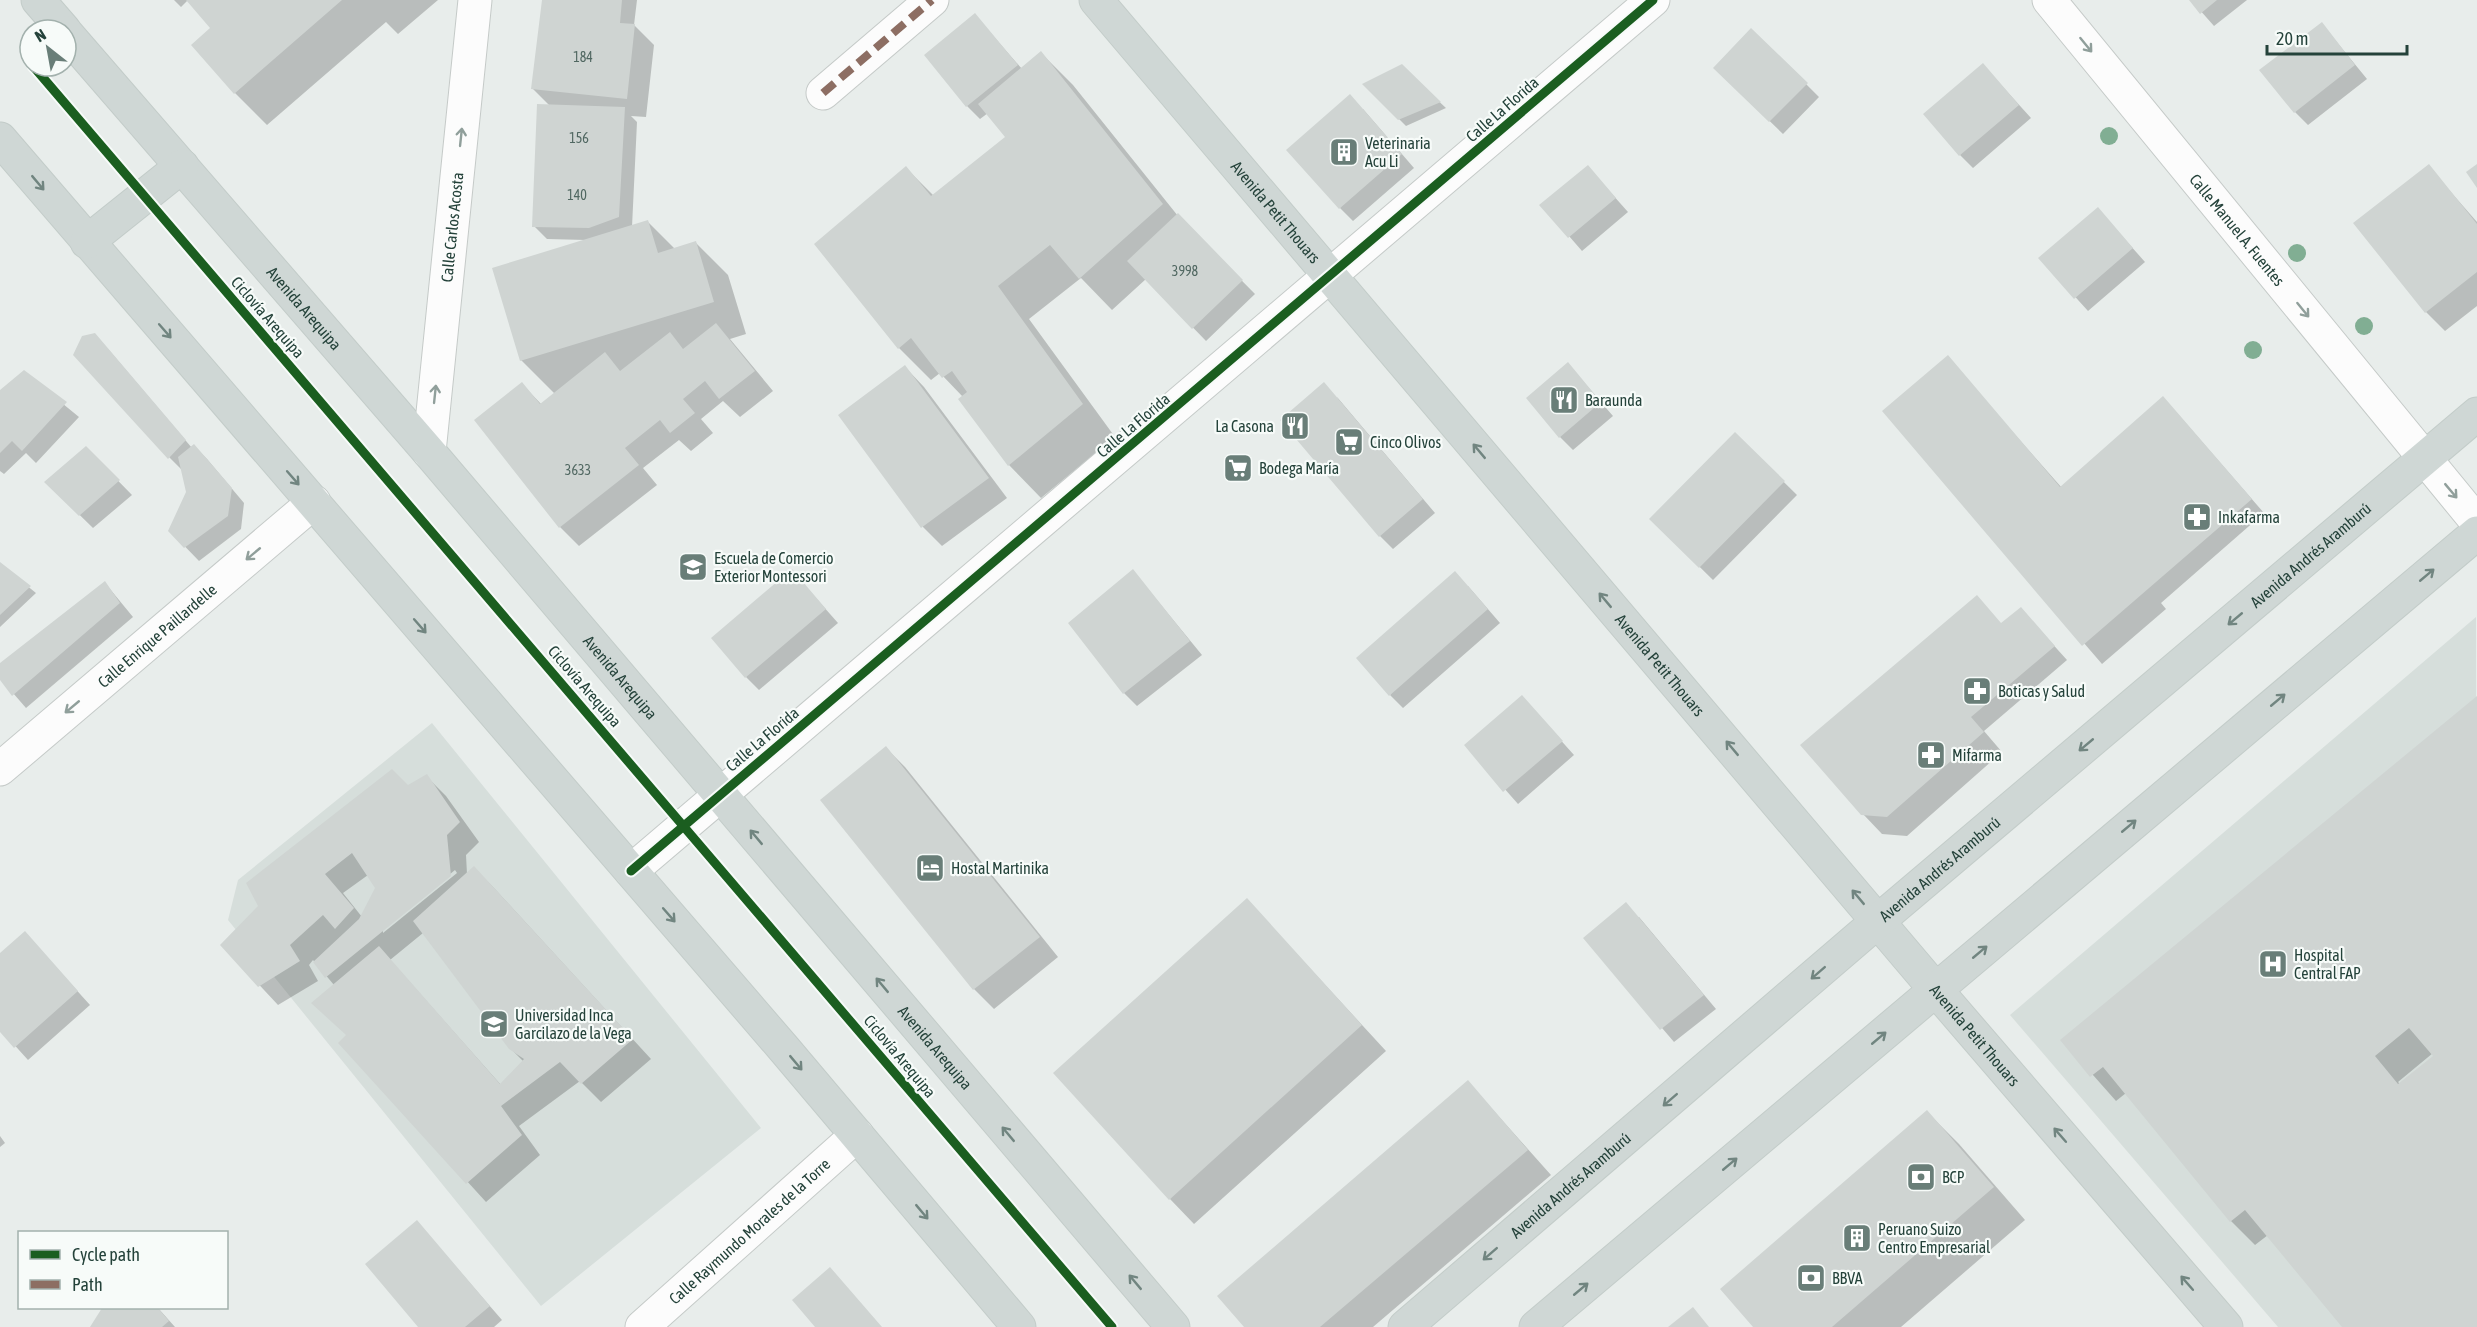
<svg xmlns="http://www.w3.org/2000/svg" width="2477" height="1327" font-family="'Asap Condensed',sans-serif">
<style>
.built{fill:#d6dedb}
.shadow{fill:#0003;fill-rule:evenodd}
.building{fill:#cfd4d2;fill-rule:evenodd}
.lines{fill:none;stroke-linecap:round;stroke-linejoin:round}
.minor-casing{stroke:#c5cac8;stroke-width:35}
.major-casing{stroke:#c3ccc9;stroke-width:35}
.minor{stroke:#fcfcfc;stroke-width:33}
.major{stroke:#cfd7d5;stroke-width:33}
.quiet{stroke:#8d6e63;stroke-width:8;stroke-dasharray:15 8;stroke-linecap:butt}
.cycleway-casing{stroke:#f7fbf9;stroke-width:13}
.cycleway{stroke:#1b5e20;stroke-width:9}
.tree{fill:#81ae93}
.oneway{stroke:#909f9b}
.oneway2{stroke:#718580}
.labels{text-anchor:middle;dominant-baseline:central;stroke-width:4.5;stroke-linejoin:round;paint-order:stroke}
.number-label{font-size:14px;fill:#506761}
.street-label{font-size:16px;fill:#24423a;stroke:#f7fbf9}
.poi-label{font-size:16px;fill:#24423a;stroke:#f7fbf9;text-anchor:start}
</style>
<rect width="100%" height="100%" fill="#e8edeb"/>
<!-- built -->
<path class="built" d="M2476 617 2477 1327H2278L2010 1015Z
M432 723 761 1128 541 1306 228 920 238 880Z"/>
<!-- shadow -->
<path class="shadow" d="M174 0H438L398 34 386 22 267 125 235 93 213 28 188 0 181 7Z
M543 0H637L634 25 654 45 646 117 631 116 637 122 632 227 648 222 675 249 696 243 728 275 746 334 730 339 773 391 740 417 723 401 701 419 713 433 691 451 679 440 643 468 657 485 579 546 560 527 522 384 542 405 555 394 521 360 586 240 547 239 534 226 550 106 533 89Z
M2191 0H2247L2214 26Z
M975 15 1022 69 1041 53 1073 85 1178 216 1255 294 1206 341 1146 279 1112 310 1081 278 1029 319 1115 437 1041 498 1009 465 960 399 963 397 940 373 931 380 899 348 906 168 934 196 1007 137 988 113 980 119 967 106Z
M2322 24 2367 79 2308 125 2295 112Z
M1983 65 2031 118 1973 168 1960 155Z
M1401 66 1446 108 1406 126 1365 85Z
M1728 81 1806 84 1819 97 1783 134Z
M1363 109 1414 168 1353 221 1340 208Z
M2428 166 2477 222V306L2445 331 2426 312Z
M1588 167 1628 212 1582 251 1542 205Z
M2098 209 2145 262 2088 311 2040 258Z
M108 349 192 448 194 446 207 459 244 503 241 529 199 561 170 531 187 492 182 470 169 457Z
M1947 358 2062 488 2176 412 2264 513 2161 603 2166 609 2102 664 1884 411Z
M1568 364 1613 416 1573 450 1560 437Z
M905 367 924 387 1007 498 942 546 923 527Z
M24 372 79 417 36 463 26 453 4 474 0 471V392Z
M1337 397 1435 513 1393 549 1380 536Z
M1735 434 1797 495 1713 580 1651 519Z
M86 448 132 495 93 528 46 482Z
M0 564 36 593 0 627Z
M792 571 838 623 759 690 746 677Z
M1133 571 1202 655 1137 706 1124 693Z
M105 583 133 617 26 708 0 678V665Z
M1468 586 1500 623 1403 708 1390 695Z
M2021 609 2067 660 1984 731 2002 752 1907 836 1882 834 1863 814 2002 625Z
M1522 697 1574 755 1518 804 1466 745Z
M2477 698V1327H2343L2268 1235 2255 1245 2231 1221 2126 1093 2116 1101 2062 1040ZM2433 1053 2435 1056 2400 1084 2398 1082Z
M886 748 905 767 1058 957 994 1009 974 989 822 800Z
M426 776 446 796 479 842 466 855 467 874 474 868 493 887 651 1059 601 1102 580 1081 519 1126 540 1155 486 1202 341 1043 348 1036 334 985 313 960 309 965 318 981 278 1005 222 945 408 787ZM455 870 457 873 383 933V929ZM368 875 377 888 362 917 343 893ZM423 933 510 1048 523 1061 501 1085 390 960Z
M1247 900 1386 1051 1194 1224 1170 1199Z
M1639 917 1716 1009 1674 1042 1585 938Z
M25 933 90 1005 28 1060 0 1029V955Z
M1468 1082 1551 1175 1373 1327H1246Z
M1927 1112 1959 1144 2025 1220 1901 1327H1754Z
M0 1136 5 1143 0 1147Z
M417 1222 502 1320 494 1327H420Z
M104 1308H158L175 1327H91Z"/>
<!-- building -->
<path class="building" d="M186 0H342L234 94 191 45 210 28Z
M542 0H622L620 23 635 24 627 99 531 89Z
M2189 0H2217L2200 14Z
M975 13 1018 65 966 107 924 55Z
M2322 22 2355 65 2294 113 2259 70Z
M1751 28 1808 83 1769 122 1713 68Z
M1041 51 1163 204 1079 279 1050 245 998 286 1083 404 1008 466 958 399 967 392 952 371 942 378 911 338 898 349 814 244 906 166 931 196 1005 137 978 104Z
M1983 63 2019 105 1959 156 1923 114Z
M1402 64 1441 102 1398 120 1362 84Z
M1350 94 1402 154 1339 209 1286 150Z
M537 104 625 107 619 217 589 228 532 227Z
M2429 164 2477 224V272L2425 313 2353 223Z
M2477 164V188L2466 172Z
M1588 165 1616 198 1568 238 1539 205Z
M2098 207 2133 248 2074 299 2038 258Z
M1178 213 1243 280 1192 329 1127 261Z
M648 220 658 253 696 241 714 302 520 361 492 268Z
M716 323 755 371 719 399 705 381 683 399 695 413 670 433 660 420 625 448 639 465 559 528 474 420 522 382 540 404 605 352 620 371 670 332 683 349Z
M95 333 186 440 168 459 73 355 82 336Z
M1948 355 2060 487 2163 396 2252 499 2082 646 1882 411Z
M1568 362 1601 402 1559 438 1526 398Z
M905 365 989 478 921 528 838 415Z
M24 370 67 402 22 451 12 441 0 453V390Z
M1324 382 1423 499 1379 537 1280 420Z
M1735 432 1785 481 1699 568 1649 519Z
M194 444 232 488 228 516 184 548 168 531 186 492 178 457Z
M86 446 120 480 79 516 44 482Z
M0 562 31 586 0 615Z
M792 569 826 609 745 678 711 638Z
M1133 569 1190 641 1123 694 1068 623Z
M1455 571 1488 609 1389 696 1356 658Z
M105 581 120 603 12 696 0 680V663Z
M1977 595 2001 623 2021 607 2055 646 1971 717 1984 732 1887 817 1861 815 1800 745Z
M1522 695 1563 741 1503 792 1464 745Z
M2477 696V1327H2342L2245 1210 2230 1222 2103 1067 2090 1077 2060 1040ZM2409 1028 2433 1056 2398 1084 2375 1056Z
M886 746 1040 937 973 990 820 800Z
M392 769 408 785 427 774 460 822 447 835 451 876 325 978 313 962 359 919 375 888 352 853 325 874 354 908 335 929 323 915 290 945 300 961 258 987 220 945 258 906 246 883Z
M474 866 633 1039 581 1084 560 1062 501 1106 522 1135 466 1184 338 1043 346 1035 311 1003 379 946 500 1084 524 1059 509 1049 413 921Z
M1247 898 1362 1025 1169 1200 1053 1073Z
M1626 902 1704 995 1660 1030 1583 938Z
M25 931 78 991 14 1048 0 1032V953Z
M1468 1080 1528 1150 1320 1327H1244L1217 1296Z
M1927 1110 1994 1187 1832 1327H1753L1720 1289Z
M417 1220 490 1306 465 1327H418L365 1264Z
M830 1267 882 1327H815L792 1300Z
M1693 1307 1709 1327H1668Z
M102 1308H158L169 1321 162 1327H90Z"/>
<g class="lines">
<!-- minor casing -->
<g class="minor-casing">
<g id="minor">
<path id="s1" d="M2049 0 2477 522"/>
<path d="M823 93 932 0"/>
<path id="s2" d="M429 452 475 0"/>
<path id="s3" d="M0 769 314 502"/>
<path d="M631 871 1653 0"/>
<path id="s4" d="M642 1327 857 1135"/>
</g>
</g>
<!-- major casing -->
<g class="major-casing">
<g id="major">
<path d="M38 0 64 30"/>
<path id="s5" d="M1096 0 1936 990 2226 1327"/>
<path id="s6" d="M66 33 429 452 1173 1327"/>
<path d="M0 139 785 1050 1019 1327"/>
<path d="M87 242 182 166"/>
<path id="s7" d="M1405 1327 1878 921 2477 414"/>
<path d="M1536 1327 2477 533"/>
</g>
</g>
<!-- minor -->
<use href="#minor" class="minor"/>
<!-- major -->
<use href="#major" class="major"/>
<!-- quiet -->
<path class="quiet" d="M823 93 932 0"/>
<!-- cycleway casing -->
<g class="cycleway-casing">
<path id="cycleway" d="M33 66 1112 1327
M631 871 1653 0"/>
</g>
<!-- cycleway -->
<use href="#cycleway" class="cycleway"/>
</g>
<!-- trees -->
<g class="tree">
<circle cx="2109" cy="136" r="9"/>
<circle cx="2297" cy="253" r="9"/>
<circle cx="2364" cy="326" r="9"/>
<circle cx="2253" cy="350" r="9"/>
</g>
<!-- one-way arrows -->
<defs><path id="oneway-shaft" d="M-6 0H5M1.5-3L5.5 0L1.5 3" fill="none" stroke-width="1.6" stroke-linecap="round" stroke-linejoin="round" transform="scale(1.5)"/></defs>
<g class="oneway">
<use href="#oneway-shaft" transform="translate(2086 45) rotate(51)"/>
<use href="#oneway-shaft" transform="translate(461 137) rotate(-84)"/>
<use href="#oneway-shaft" transform="translate(2303 310) rotate(51)"/>
<use href="#oneway-shaft" transform="translate(435 394) rotate(-84)"/>
<use href="#oneway-shaft" transform="translate(2451 491) rotate(50)"/>
<use href="#oneway-shaft" transform="translate(253 554) rotate(140)"/>
<use href="#oneway-shaft" transform="translate(72 707) rotate(140)"/>
</g>
<g class="oneway2">
<use href="#oneway-shaft" transform="translate(38 183) rotate(50)"/>
<use href="#oneway-shaft" transform="translate(165 331) rotate(49)"/>
<use href="#oneway-shaft" transform="translate(1479 451) rotate(-130)"/>
<use href="#oneway-shaft" transform="translate(293 478) rotate(49)"/>
<use href="#oneway-shaft" transform="translate(2427 575) rotate(-40)"/>
<use href="#oneway-shaft" transform="translate(1605 600) rotate(-130)"/>
<use href="#oneway-shaft" transform="translate(2235 619) rotate(140)"/>
<use href="#oneway-shaft" transform="translate(420 626) rotate(49)"/>
<use href="#oneway-shaft" transform="translate(2278 700) rotate(-40)"/>
<use href="#oneway-shaft" transform="translate(2086 745) rotate(140)"/>
<use href="#oneway-shaft" transform="translate(1732 748) rotate(-130)"/>
<use href="#oneway-shaft" transform="translate(2129 826) rotate(-40)"/>
<use href="#oneway-shaft" transform="translate(756 837) rotate(-130)"/>
<use href="#oneway-shaft" transform="translate(1858 897) rotate(-130)"/>
<use href="#oneway-shaft" transform="translate(669 915) rotate(49)"/>
<use href="#oneway-shaft" transform="translate(1980 952) rotate(-40)"/>
<use href="#oneway-shaft" transform="translate(1818 973) rotate(139)"/>
<use href="#oneway-shaft" transform="translate(882 985) rotate(-130)"/>
<use href="#oneway-shaft" transform="translate(1879 1038) rotate(-40)"/>
<use href="#oneway-shaft" transform="translate(796 1063) rotate(50)"/>
<use href="#oneway-shaft" transform="translate(1670 1100) rotate(139)"/>
<use href="#oneway-shaft" transform="translate(1008 1134) rotate(-130)"/>
<use href="#oneway-shaft" transform="translate(2060 1135) rotate(-131)"/>
<use href="#oneway-shaft" transform="translate(1730 1164) rotate(-40)"/>
<use href="#oneway-shaft" transform="translate(922 1212) rotate(50)"/>
<use href="#oneway-shaft" transform="translate(1490 1254) rotate(139)"/>
<use href="#oneway-shaft" transform="translate(1135 1282) rotate(-130)"/>
<use href="#oneway-shaft" transform="translate(2187 1283) rotate(-131)"/>
<use href="#oneway-shaft" transform="translate(1581 1289) rotate(-40)"/>
</g>
<!-- icons -->
<defs>
<g id="building-square" transform="scale(1.5)"><rect x="-9" y="-9" width="18" height="18" rx="4" fill="#697e78" stroke="#f7fbf9"/><path d="M-4-6H4V6H1V3H-1V6H-4ZM-2.5-4.3h1.7v1.8h-1.7ZM.8-4.3h1.7v1.8H.8ZM-2.5-1h1.7V.8h-1.7ZM.8-1h1.7V.8H.8Z" fill="#fff"/></g>
<g id="restaurant-square" transform="scale(1.5)"><rect x="-9" y="-9" width="18" height="18" rx="4" fill="#697e78" stroke="#f7fbf9"/><path d="M-5-6h1v4h1v-4h1v4h1v-4h1v5L-1.5 .5V6h-2V.5L-5-1ZM5-6V6H3V1.5H1.5Q1.5-4 5-6Z" fill="#fff"/></g>
<g id="supermarket-square" transform="scale(1.5)"><rect x="-9" y="-9" width="18" height="18" rx="4" fill="#697e78" stroke="#f7fbf9"/><path d="M-6-5.5h2.5l.6 2H6L4.5 2H-2.5L-4.4-4H-6ZM-1.5 3.2a1.3 1.3 0 1 0 .1 0ZM3 3.2a1.3 1.3 0 1 0 .1 0Z" fill="#fff"/></g>
<g id="pharmacy-square" transform="scale(1.5)"><rect x="-9" y="-9" width="18" height="18" rx="4" fill="#697e78" stroke="#f7fbf9"/><path d="M-2-6h4v4h4v4h-4v4h-4v-4h-4v-4h4Z" fill="#fff"/></g>
<g id="university-square" transform="scale(1.5)"><rect x="-9" y="-9" width="18" height="18" rx="4" fill="#697e78" stroke="#f7fbf9"/><path d="M0-5L7-2L0 1L-7-2ZM-4 1L0 2.5L4 1V4Q0 6-4 4Z" fill="#fff"/></g>
<g id="hotel-square" transform="scale(1.5)"><rect x="-9" y="-9" width="18" height="18" rx="4" fill="#697e78" stroke="#f7fbf9"/><path d="M-6-4.5h1.5V1H6V5H4.5V3h-9V5H-6ZM-4 0a1.8 1.8 0 1 1 3.6 0ZM.5 0V-2.5h3Q6-2.5 6 0Z" fill="#fff"/></g>
<g id="hospital-square" transform="scale(1.5)"><rect x="-9" y="-9" width="18" height="18" rx="4" fill="#697e78" stroke="#f7fbf9"/><path d="M-5-5h3v3.5h4V-5h3V5h-3V1.5h-4V5h-3Z" fill="#fff"/></g>
<g id="bank-square" transform="scale(1.5)"><rect x="-9" y="-9" width="18" height="18" rx="4" fill="#697e78" stroke="#f7fbf9"/><path d="M-6-4H6V4H-6ZM0-2.3a2.3 2.3 0 1 0 0 4.6a2.3 2.3 0 1 0 0-4.6Z" fill="#fff"/></g>
</defs>
<g fill-rule="evenodd">
<use href="#building-square" x="1344" y="152"/>
<use href="#restaurant-square" x="1564" y="400"/>
<use href="#restaurant-square" x="1295" y="426"/>
<use href="#supermarket-square" x="1349" y="442"/>
<use href="#supermarket-square" x="1238" y="468"/>
<use href="#pharmacy-square" x="2197" y="517"/>
<use href="#university-square" x="693" y="567"/>
<use href="#pharmacy-square" x="1977" y="691"/>
<use href="#pharmacy-square" x="1931" y="755"/>
<use href="#hotel-square" x="930" y="868"/>
<use href="#hospital-square" x="2273" y="964"/>
<use href="#university-square" x="494" y="1024"/>
<use href="#bank-square" x="1921" y="1177"/>
<use href="#building-square" x="1857" y="1238"/>
<use href="#bank-square" x="1811" y="1278"/>
</g>
<g class="labels">
<!-- number labels -->
<g class="number-label">
<text x="583" y="57">184</text>
<text x="579" y="138">156</text>
<text x="577" y="195">140</text>
<text x="1185" y="271">3998</text>
<text x="578" y="470">3633</text>
</g>
<!-- street labels -->
<g class="street-label">
<text transform="translate(1502 109) rotate(-41)">Calle La Florida</text>
<text stroke="none"><textPath href="#s5" startOffset="278">Avenida Petit Thouars</textPath></text>
<text stroke="none"><textPath href="#s2" startOffset="226">Calle Carlos Acosta</textPath></text>
<text stroke="none"><textPath href="#s1" startOffset="297">Calle Manuel A. Fuentes</textPath></text>
<text stroke="none"><textPath href="#s6" startOffset="364">Avenida Arequipa</textPath></text>
<text transform="translate(268 317) rotate(49)">Ciclovía Arequipa</text>
<text transform="translate(1133 425) rotate(-40)">Calle La Florida</text>
<text stroke="none"><textPath href="#s7" startOffset="1190">Avenida Andrés Aramburú</textPath></text>
<text stroke="none"><textPath href="#s3" startOffset="206">Calle Enrique Paillardelle</textPath></text>
<text stroke="none"><textPath href="#s5" startOffset="872">Avenida Petit Thouars</textPath></text>
<text stroke="none"><textPath href="#s6" startOffset="850">Avenida Arequipa</textPath></text>
<text transform="translate(585 686) rotate(49)">Ciclovía Arequipa</text>
<text transform="translate(762 739) rotate(-40)">Calle La Florida</text>
<text stroke="none"><textPath href="#s7" startOffset="704">Avenida Andrés Aramburú</textPath></text>
<text stroke="none"><textPath href="#s5" startOffset="1358">Avenida Petit Thouars</textPath></text>
<text stroke="none"><textPath href="#s6" startOffset="1336">Avenida Arequipa</textPath></text>
<text transform="translate(900 1056) rotate(50)">Ciclovía Arequipa</text>
<text stroke="none"><textPath href="#s7" startOffset="218">Avenida Andrés Aramburú</textPath></text>
<text stroke="none"><textPath href="#s4" startOffset="144">Calle Raymundo Morales de la Torre</textPath></text>
</g>
<!-- poi labels -->
<g class="poi-label">
<text x="1365" y="143">Veterinaria<tspan x="1365" dy="18">Acu Li</tspan></text>
<text x="1585" y="400">Baraunda</text>
<text x="1274" y="426" text-anchor="end">La Casona</text>
<text x="1370" y="442">Cinco Olivos</text>
<text x="1259" y="468">Bodega María</text>
<text x="2218" y="517">Inkafarma</text>
<text x="714" y="558">Escuela de Comercio<tspan x="714" dy="18">Exterior Montessori</tspan></text>
<text x="1998" y="691">Boticas y Salud</text>
<text x="1952" y="755">Mifarma</text>
<text x="951" y="868">Hostal Martinika</text>
<text x="2294" y="955">Hospital<tspan x="2294" dy="18">Central FAP</tspan></text>
<text x="515" y="1015">Universidad Inca<tspan x="515" dy="18">Garcilazo de la Vega</tspan></text>
<text x="1942" y="1177">BCP</text>
<text x="1878" y="1229">Peruano Suizo<tspan x="1878" dy="18">Centro Empresarial</tspan></text>
<text x="1832" y="1278">BBVA</text>
</g>
</g>
<!-- legend -->
<rect x="18" y="1231" width="210" height="78" fill="#f7fbf9" stroke="#a3b1ad" stroke-width="1.5"/>
<rect x="30" y="1250" width="30" height="9" fill="#1b5e20" stroke="#a3b1ad" stroke-width="1.5"/>
<text x="72" y="1261" font-size="18" fill="#24423a">Cycle path</text>
<rect x="30" y="1280" width="30" height="9" fill="#8d6e63" stroke="#a3b1ad" stroke-width="1.5"/>
<text x="72" y="1291" font-size="18" fill="#24423a">Path</text>
<!-- north arrow -->
<g transform="translate(48 48) rotate(329)"><circle r="28" fill="#f7fbf9" stroke="#a3b1ad" stroke-width="1.5"/>
<path d="M0-4.5L10 22L0 15L-10 22Z" fill="#697e78"/>
<text y="-9" font-size="16" font-weight="bold" text-anchor="middle" fill="#24423a">N</text>
</g>
<!-- scale -->
<path d="M2267 45v9h140v-9" fill="none" stroke="#24423a" stroke-width="3"/>
<text x="2276" y="45" font-size="18" fill="#24423a" stroke="#f7fbf9" stroke-width="4.5" paint-order="stroke">20 m</text>
</svg>
